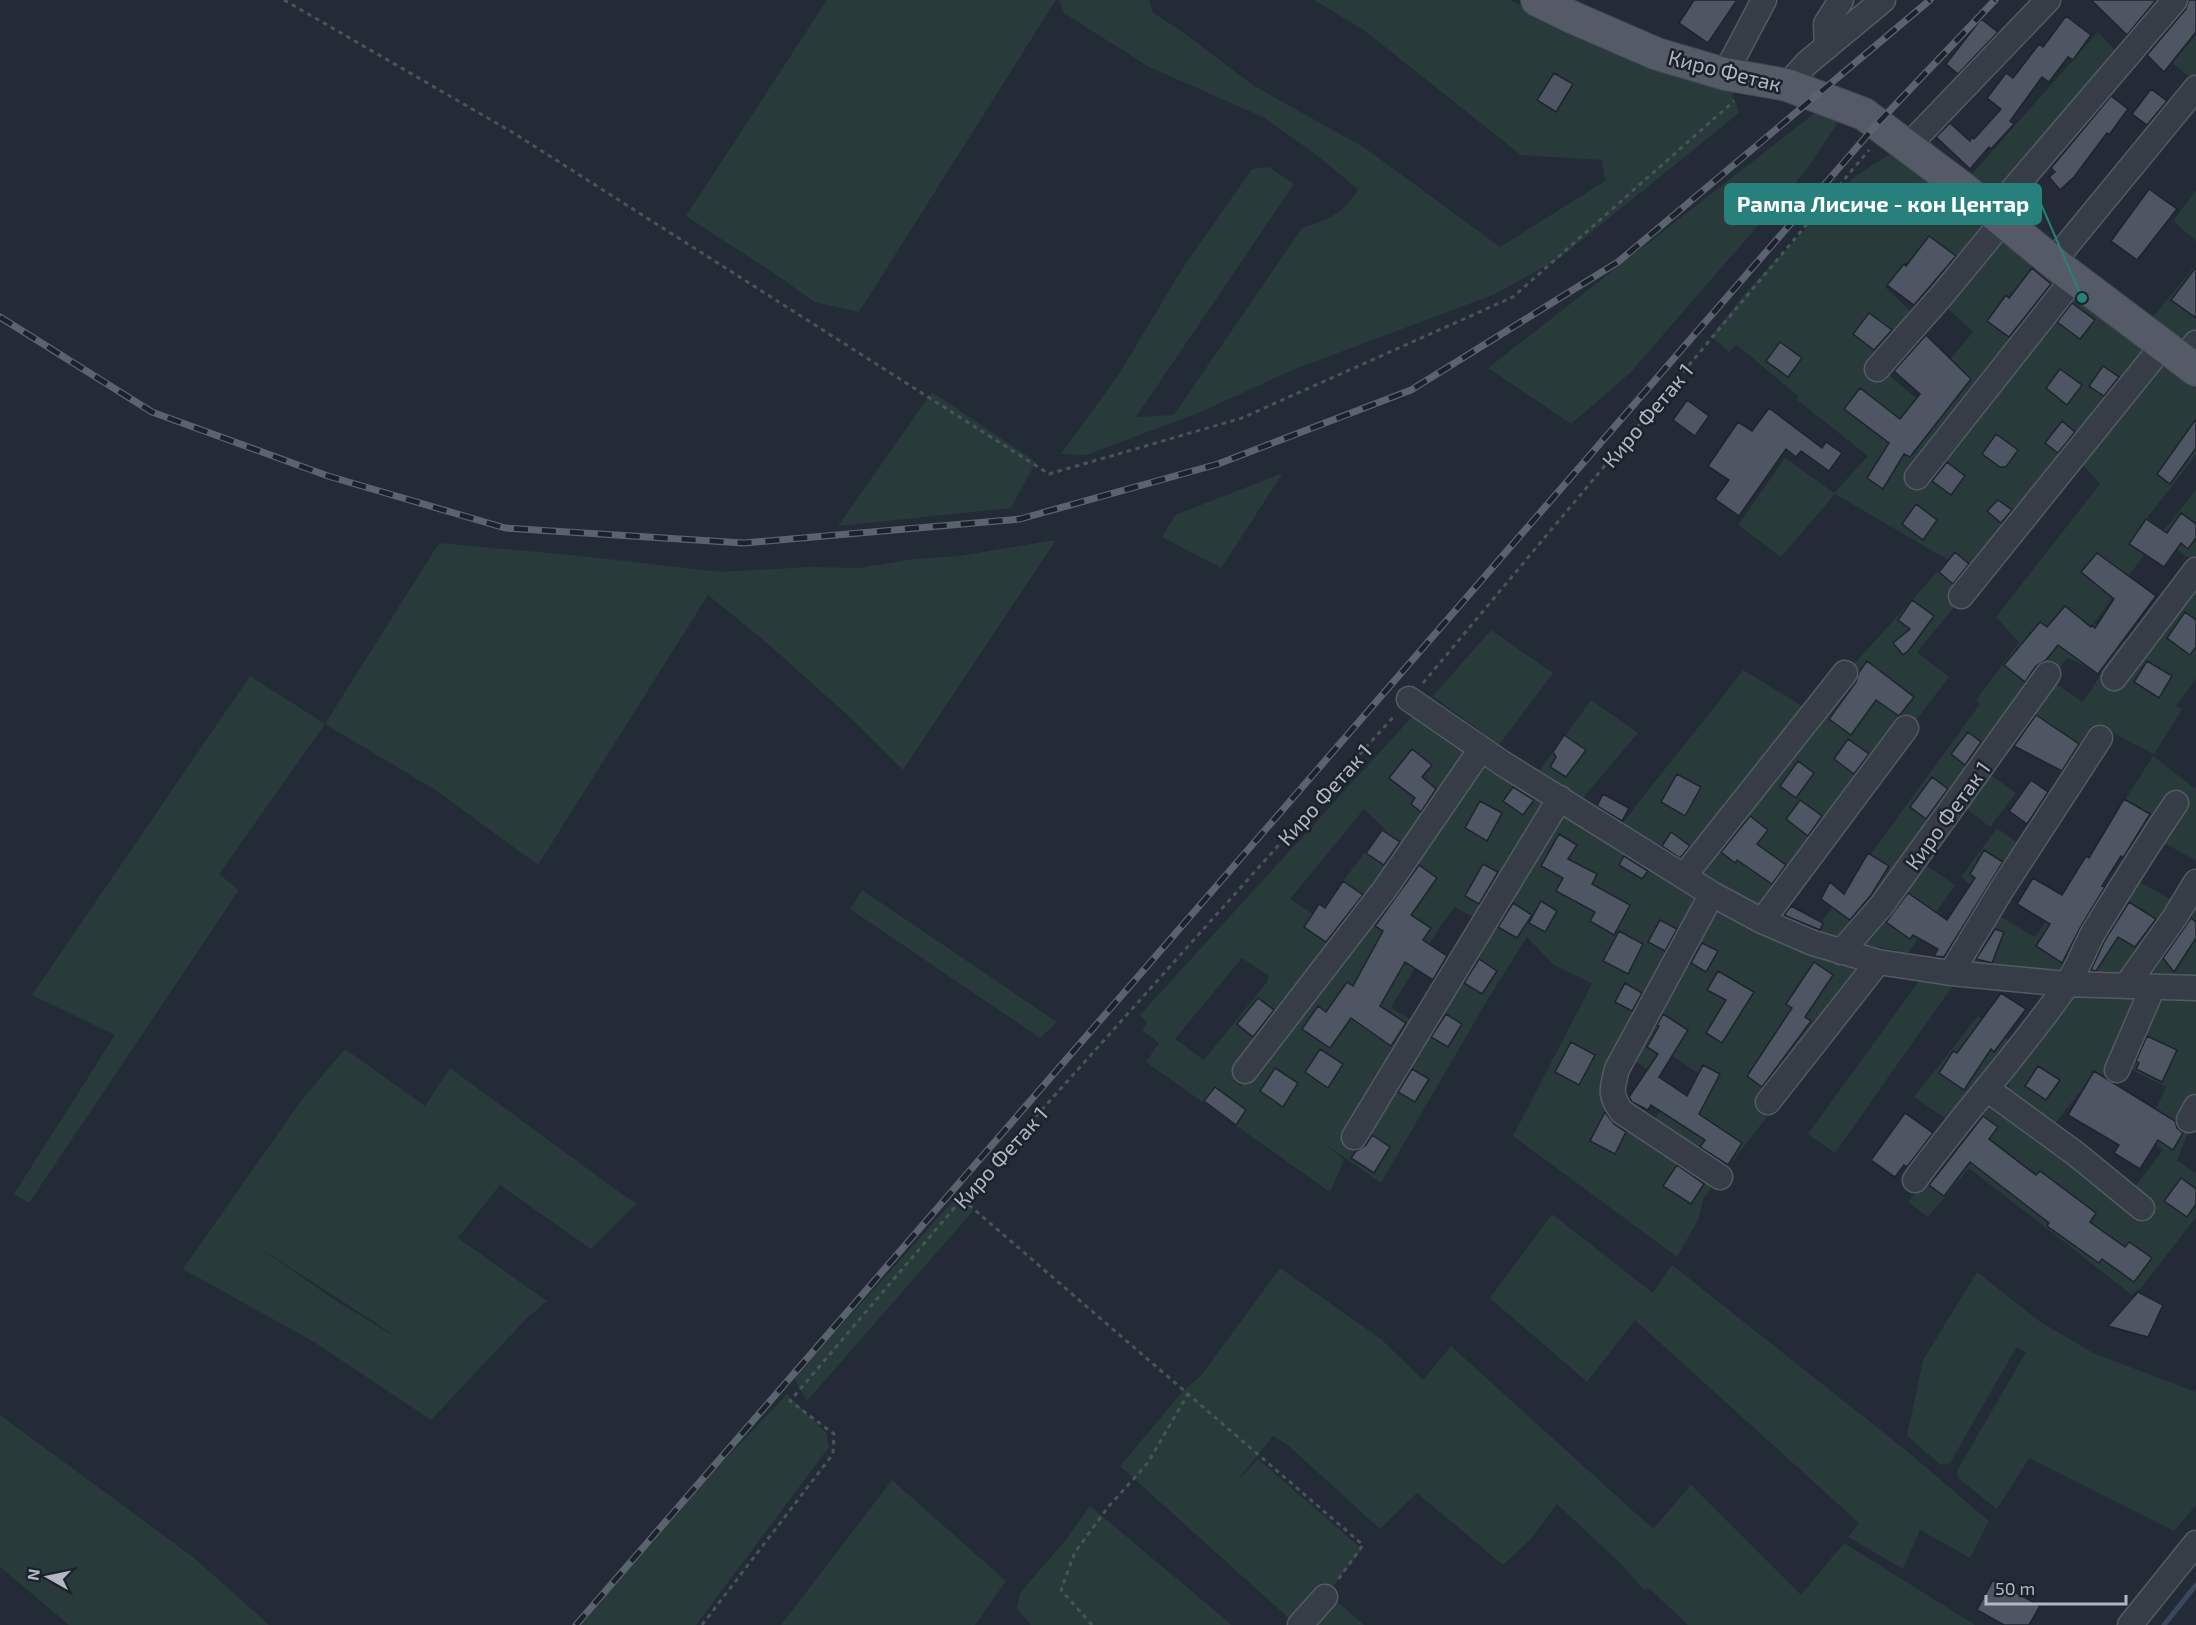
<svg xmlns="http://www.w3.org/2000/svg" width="2196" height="1625" font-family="'Exo 2',sans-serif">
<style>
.green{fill:#293a3b;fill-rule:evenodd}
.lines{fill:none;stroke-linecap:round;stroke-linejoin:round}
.stream{stroke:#3a485d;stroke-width:5}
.building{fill:#4e5563;stroke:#1e242d;stroke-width:1.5}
.minor-casing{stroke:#545a64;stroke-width:27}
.major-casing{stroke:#404650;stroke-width:34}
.path{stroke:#475558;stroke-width:3;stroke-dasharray:4.5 4.5;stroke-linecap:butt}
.minor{stroke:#373d46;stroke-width:24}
.major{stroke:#555b66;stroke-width:32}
.rail-casing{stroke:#5b636f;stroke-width:7}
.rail{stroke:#1c222b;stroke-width:4.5;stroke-dasharray:14;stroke-linecap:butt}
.labels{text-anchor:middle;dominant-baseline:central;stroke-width:5;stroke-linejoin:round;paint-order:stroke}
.street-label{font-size:21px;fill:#b1b7c3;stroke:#1c222b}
.leader{fill:none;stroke:#27807b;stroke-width:2}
.callout-dot{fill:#27807b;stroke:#1c222b;stroke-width:2}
.callout{fill:#27807b;stroke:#27807b;stroke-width:2}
.callout-label{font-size:22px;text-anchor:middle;font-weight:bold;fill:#fff}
</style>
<rect width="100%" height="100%" fill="#232b36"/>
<!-- green -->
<path class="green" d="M827 0H1056L859 312 814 302 781 278 686 216Z
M1059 0H1149L1153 13 1180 30 1254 86 1365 148 1500 247 1605 181 1602 160 1521 155 1365 31 1314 0H1510L1590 43 1732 91 1739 113 1557 260 1493 295 1295 369 1198 413 1086 455 1061 454 1119 374 1182 269 1252 169 1269 167 1294 184 1136 417 1174 415 1302 228C1329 219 1344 214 1358 189L1314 153 1263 117 1149 67 1064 13Z
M2098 32 2120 56 1998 198 1970 176Z
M2196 35V82L2172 63Z
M1825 105 1842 116 1807 169 1630 373 1571 424 1488 368Z
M1893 152 1991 225 1940 289 1906 262 1885 287 1916 316 1881 368 1917 399 1973 332 1944 305 2003 232 2069 288 2046 332 2076 296 2149 352 1960 600 1917 652 1949 677 1907 732 1763 904C1739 906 1716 884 1698 870L1847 672 1948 560 1835 494 1781 557 1738 525 1785 458 1834 493 1868 456 1796 399 1798 396 1737 345 1729 352 1711 336 1748 290 1853 178Z
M2196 190V241L2173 221Z
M2196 264V331L2182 347 2150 321Z
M2158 357 2196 386V455L2147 518 2164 530 2196 490V563L2158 536 2094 623 2145 653 2196 586V679L2176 706 2182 709 2154 754 2113 733 2080 785 2010 738 1846 941 1815 931 1980 704 1976 700 2019 642 1996 617 2100 484 2077 458ZM2067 658 2102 673 2083 702 2051 681Z
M932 392 1036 462 1011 508 838 526Z
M1283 473 1221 568 1162 537 1175 515Z
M1056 540 903 770 853 720 767 643 708 595 538 865 437 791 325 724 219 874 239 890 29 1203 14 1194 115 1035 32 995 250 676 325 724 439 543 581 556 720 572 810 567 859 568 915 559 958 556Z
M1491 630 1553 673 1499 745 1433 696Z
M1743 670 1812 712 1682 862 1623 823C1662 771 1704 722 1743 670Z
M1591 700 1638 733 1581 800 1538 773Z
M1422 706 1431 727 1474 758 1234 1081 1241 1086 1264 1051 1481 763 1551 800 1482 922 1455 907 1441 925 1393 1004 1392 1008 1418 1024 1385 1078 1368 1070 1392 1085 1562 807 1709 896 1601 1095 1653 1122 1675 1087 1687 1095 1699 1074 1671 1055 1657 1077 1634 1060 1717 901 1860 964 1830 1009 1774 1108 1703 1199 1699 1218 1677 1257 1513 1136 1593 982 1591 983 1554 965 1527 937 1485 1004 1381 1183 1325 1144 1344 1160 1330 1192 1146 1062 1159 1043 1142 1030 1147 1022 1140 1015ZM1364 809 1384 828 1316 916 1290 899ZM1242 958 1269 976 1267 982 1204 1060 1175 1039Z
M2153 756 2194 788 2196 785V861L2115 815Z
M1985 771 2016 793 1990 827 1962 805Z
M1997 828 2027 850 1990 901 1961 877Z
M1921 862 1955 885 1908 953 1864 944Z
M2134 879 2177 903 2131 974 2091 976 2076 970Z
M862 890 1057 1022 1040 1038 850 909Z
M2196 891V980L2158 979 2143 973Z
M2055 908 2092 931 2062 975 1966 966 1993 912 2035 937Z
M1921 978 1956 981 1835 1153 1808 1134Z
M2162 992 2196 995V1114L2177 1160 2196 1174V1217L2142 1287 2132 1295 1969 1168 1928 1217 1908 1202 1989 1101 2128 1196 2163 1150 2144 1135 2166 1087 2132 1070V1058Z
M2140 993 2122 1074 2103 1109 2080 1092 2052 1127 2009 1091V1077L2071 998 2080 994Z
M1978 1016 2019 1048 1954 1124 1914 1097Z
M345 1049 425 1106 450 1068 626 1197 637 1203 591 1249 500 1185 458 1238 547 1301 526 1319 431 1420 314 1342 183 1269 300 1102ZM257 1246 391 1333V1334L338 1302Z
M963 1190 973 1211 807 1401 794 1378Z
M1552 1214 1653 1293 1672 1265 1903 1448 1989 1521 1970 1558 1920 1530 1903 1569 1848 1537 1859 1523 1635 1320 1587 1382 1490 1298Z
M1280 1268 1381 1339 1423 1380 1451 1346 1653 1529 1691 1485 1801 1595 1844 1543 1975 1625H1688L1649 1588 1644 1590 1623 1566 1557 1504 1530 1540 1503 1565 1417 1493 1380 1529 1290 1447 1273 1436 1237 1481 1258 1459 1362 1549 1331 1589 1325 1585 1293 1622 1120 1466 1184 1390 1200 1377Z
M1977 1272 2039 1321 2093 1353 2196 1392V1505L2174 1531 2029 1458 1997 1509 1958 1478 1957 1471 2026 1352 2017 1347 2009 1360 1950 1463 1941 1465 1907 1436 1923 1360Z
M787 1394 826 1433 829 1447 696 1625H573L611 1580Z
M0 1415 193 1557 269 1625H69L0 1567Z
M892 1480 1006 1581 975 1625H781Z
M1090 1506 1232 1625H1031L1017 1609 1020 1593 1064 1542Z
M1334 1599 1364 1625H1313Z"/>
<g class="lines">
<!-- stream -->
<path class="stream" d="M2164 1625 2196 1585"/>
</g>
<!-- building -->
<path class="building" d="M1694 0H1737L1708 43 1679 23Z
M2091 0H2156L2127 35Z
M2189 0H2196V32L2164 72 2147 55 2186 9Z
M2066 16 2091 35 2073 60 2068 57 2049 82 2042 77 2010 121 2014 124 1991 149 1989 147 1970 169 1936 137 1950 123 1970 141 1972 137 1974 139 2001 109 1987 98 2006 73 2013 78 2039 44 2043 47Z
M1981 19 1998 32 1958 74 1946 64Z
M1554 73 1573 84 1556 112 1537 100Z
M2151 89 2167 101 2147 125 2132 114Z
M2111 96 2128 109 2109 135 2107 133 2074 177 2060 190 2049 177 2055 172 2051 168Z
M2149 189 2177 209 2137 260 2111 241Z
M1929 236 1956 256 1914 305 1887 285 1904 264 1906 266Z
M2196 267V318L2171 300Z
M2032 268 2051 284 2009 337 1987 321 2006 295 2009 298Z
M2072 303 2095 320 2080 339 2057 322Z
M1869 313 1892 330 1874 350 1853 334Z
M1926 335 1971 379 1910 457 1904 454 1883 489 1867 478 1889 443 1844 409 1860 388 1900 419 1920 394 1894 371Z
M1780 342 1802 358 1788 377 1766 361Z
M2103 366 2119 377 2104 396 2089 386Z
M2060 369 2082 385 2067 405 2046 388Z
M1687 400 1709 416 1695 436 1673 420Z
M1769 408 1822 448 1826 442 1842 453 1829 471 1801 451 1796 457 1786 449 1739 516 1715 499 1729 480 1708 466 1738 422 1752 431Z
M2196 419V448L2170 484 2157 474Z
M2062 421 2075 432 2058 453 2045 443Z
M1996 434 2018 450 2006 467H2000L1982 454Z
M1947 462 1965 476 1951 495 1932 481Z
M1998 500 2012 510 2001 523 1987 511Z
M1916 504 1937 520 1923 540 1902 524Z
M2181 513 2196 524V538L2188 549 2181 543 2164 567 2129 544 2146 519 2167 533Z
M1955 552 1969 564 1953 584 1939 572Z
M2097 553 2156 596 2098 674 2058 645 2046 660 2036 666 2025 682 2004 665 2040 622 2047 627 2065 606 2091 627 2092 625 2095 628 2114 599 2081 572Z
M1912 600 1934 616 1909 650 1903 655 1893 643 1910 629 1898 620Z
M2185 612 2196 620V647L2190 655 2167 638Z
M1867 661 1914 697 1899 716 1876 700 1851 735 1829 719 1856 682 1859 672Z
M2147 661 2172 676 2159 698 2134 682Z
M2036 715 2079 744 2062 771 2014 746Z
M1968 732 1981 742 1965 765 1951 754Z
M1564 735 1586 750 1566 777 1550 767 1556 757 1553 752Z
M1848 739 1869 754 1854 774 1834 759Z
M1412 749 1432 765 1422 777 1436 789 1421 812 1411 804 1415 798 1389 778Z
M1798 761 1814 773 1796 798 1780 786Z
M1677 774 1701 787 1685 816 1661 802Z
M1932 777 1948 789 1926 819 1910 807Z
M2031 780 2048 792 2027 824 2009 811Z
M1513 787 1534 800 1523 815 1503 801Z
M1603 794 1629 808 1622 821 1597 806Z
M2124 799 2150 814 2123 858 2121 856 2102 886 2105 887 2081 926 2062 963 2036 946 2050 924 2017 904 2033 878 2062 895 2086 856 2089 858Z
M1800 800 1822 816 1808 836 1786 819Z
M1480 801 1502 813 1487 841 1465 828Z
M1750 816 1768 830 1757 844 1786 865 1772 884 1737 860 1735 863 1721 852Z
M1382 830 1400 842 1384 865 1366 853Z
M1671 832 1690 846 1680 858 1662 846Z
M1559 834 1577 845 1568 859 1597 874 1592 884 1630 905 1614 935 1590 921 1595 912 1556 891 1563 878 1541 866Z
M1984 850 2003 862 1944 957 1934 956 1938 949 1913 935 1910 939 1886 922 1908 893 1947 920 1975 878 1970 874Z
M1868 853 1889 866 1871 895 1850 920 1821 899 1830 882 1844 894Z
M1624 856 1648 871 1642 879 1619 865Z
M1483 864 1498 872 1479 904 1465 896Z
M1419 865 1437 878 1411 915 1431 928 1423 940 1447 956 1433 980 1405 962 1380 1006 1406 1023 1391 1046 1351 1018 1330 1048 1302 1029 1318 1006 1326 1012 1347 982 1353 986 1383 931 1375 926Z
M1343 881 1363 895 1326 942 1304 927 1319 904 1325 908Z
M1541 901 1557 911 1545 932 1529 923Z
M2129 902 2156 919 2135 947 2118 937 2096 971 2091 970 2105 940Z
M1513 903 1532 915 1517 938 1498 927Z
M1791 906 1823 923 1820 930 1784 915Z
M2191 918 2196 922V938L2174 972 2163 958Z
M1660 920 1677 929 1665 951 1648 942Z
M1995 929 2004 932 1992 963 1976 959Z
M1619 931 1643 944 1628 974 1603 961Z
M1702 943 1718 951 1706 972 1691 963Z
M1479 959 1497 971 1482 994 1464 983Z
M1814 962 1833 975 1805 1017 1811 1021 1762 1087 1747 1076 1792 1008 1786 1004Z
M1718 971 1754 992 1722 1043 1706 1033 1726 1000 1707 990Z
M1625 983 1642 993 1632 1011 1615 1002Z
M2001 993 2026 1009 1994 1052 1991 1049 1964 1090 1939 1073 1953 1051 1957 1053Z
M1258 998 1274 1010 1253 1037 1237 1024Z
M1446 1014 1462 1024 1448 1047 1431 1037Z
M1663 1014 1688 1030 1659 1077 1687 1096 1703 1065 1720 1074 1699 1114 1742 1143 1728 1165 1700 1147 1705 1140 1651 1105 1648 1110 1632 1102 1629 1097 1658 1054 1647 1047 1659 1026 1657 1025Z
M2147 1036 2177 1050 2162 1082 2136 1069 2139 1063 2136 1061Z
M1571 1042 1595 1055 1579 1085 1555 1072Z
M1320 1049 1343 1064 1328 1088 1305 1072Z
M2038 1066 2060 1080 2046 1100 2025 1086Z
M1275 1068 1298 1083 1283 1107 1260 1091Z
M1412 1069 1429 1079 1415 1102 1398 1092Z
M2094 1071 2175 1121 2177 1128 2183 1133 2173 1150 2158 1140 2140 1169 2114 1153 2119 1145 2068 1115Z
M1215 1087 1246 1110 1236 1125 1204 1101Z
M1605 1112 1614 1124 1626 1132 1615 1154 1590 1141Z
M1905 1113 1933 1133 1907 1167 1904 1165 1895 1177 1871 1160Z
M1983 1116 1998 1127 1989 1139 2036 1175 2040 1171 2096 1213 2090 1222 2125 1247 2129 1242 2152 1258 2134 1282 2102 1259 2099 1263 2047 1226 2049 1223 1970 1162 1944 1196 1929 1185Z
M1372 1135 1390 1147 1374 1173 1351 1158 1356 1151 1366 1145Z
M1677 1165 1704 1184 1691 1204 1663 1186Z
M2181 1178 2196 1189V1204L2187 1217 2164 1201Z
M2138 1292 2163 1305 2148 1337 2108 1326Z
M1993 1580 2040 1606 2029 1625H2004L1977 1610Z"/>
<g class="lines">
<!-- minor casing -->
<g class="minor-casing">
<path id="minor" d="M1827 47 1826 24 1841 0
M1725 74 1764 0
M1787 85 1807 63 1883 0
M1908 146 2048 0
M1993 213 2175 0
M2053 262 2196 88
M2183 359 2196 343
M1877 369 1943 294 2003 221
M1917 477 2074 278
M1961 596 2164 344
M2114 678 2196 570
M1409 699 1502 763 1712 894 1762 921 1813 943 1878 962 1951 973 2067 984 2196 988
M1684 876 1845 673
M1712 894 1617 1069C1612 1089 1609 1095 1622 1112L1720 1177
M1762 921 1906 728
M1841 952 1882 905 2048 674
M1951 973 2002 889 2100 738
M2126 986 2175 917 2196 882
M2117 1070 2153 987
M1245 1071 1385 889 1481 749
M1987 1089 2076 1154 2142 1208
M1768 1102 1878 962
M2189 1120 2196 1107
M1354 1137 1560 798
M1915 1180C1963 1114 2019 1053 2066 986 2077 970 2084 950 2093 933 2120 889 2147 845 2176 803
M1300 1625 1325 1597
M2130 1625 2196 1543"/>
</g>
<!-- major casing -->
<g class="major-casing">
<path id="major" d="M1537 0 1574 18 1657 54 1725 74 1787 85 1864 114 1960 186 2058 266 2196 370"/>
</g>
<!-- path -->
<path class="path" d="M284 0 512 132 1049 474 1242 418 1513 297 1734 101
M1423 683 1869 150
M962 1199 1363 1545 1337 1581
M702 1625 833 1454 834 1434 790 1401 962 1199 1395 715
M1092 1625 1061 1590 1075 1552 1109 1506 1147 1464 1188 1394"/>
<!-- minor -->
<use href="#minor" class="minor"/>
<!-- major -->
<use href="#major" class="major"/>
<!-- rail casing -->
<g class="rail-casing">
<path id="rail" d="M0 317 152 412 328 476 505 528 744 543 1020 519 1218 464 1411 390 1618 262 1930 0
M576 1625 1877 124 1995 0"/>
</g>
<!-- rail -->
<use href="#rail" class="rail"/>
</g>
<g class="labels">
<!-- street labels -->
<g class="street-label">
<text transform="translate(1725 70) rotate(14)">Киро Фетак</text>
<text transform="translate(1647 415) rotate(-50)">Киро Фетак 1</text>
<text transform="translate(1324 794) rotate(-48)">Киро Фетак 1</text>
<text transform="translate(1947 815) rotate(-54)">Киро Фетак 1</text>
<text transform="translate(1000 1157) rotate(-48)">Киро Фетак 1</text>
</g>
</g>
<!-- callouts -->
<path class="leader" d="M2082 298L2041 204"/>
<circle class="callout-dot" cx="2082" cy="298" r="6"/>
<rect class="callout" x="1725" y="184" width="316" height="40" rx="6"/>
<g class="callout-label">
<text x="1883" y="212">Рампа Лисиче - кон Центар</text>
</g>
<!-- north arrow -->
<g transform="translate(48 1577) rotate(279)" stroke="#1c222b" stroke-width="4.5" paint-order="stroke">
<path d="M0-4.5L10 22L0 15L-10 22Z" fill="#b1b7c3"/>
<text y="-9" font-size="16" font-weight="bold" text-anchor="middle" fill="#b1b7c3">N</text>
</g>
<!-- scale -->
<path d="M1986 1595v9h140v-9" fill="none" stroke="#b1b7c3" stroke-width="3"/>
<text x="1995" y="1595" font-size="18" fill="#b1b7c3" stroke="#1c222b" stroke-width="4.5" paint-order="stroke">50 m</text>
</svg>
